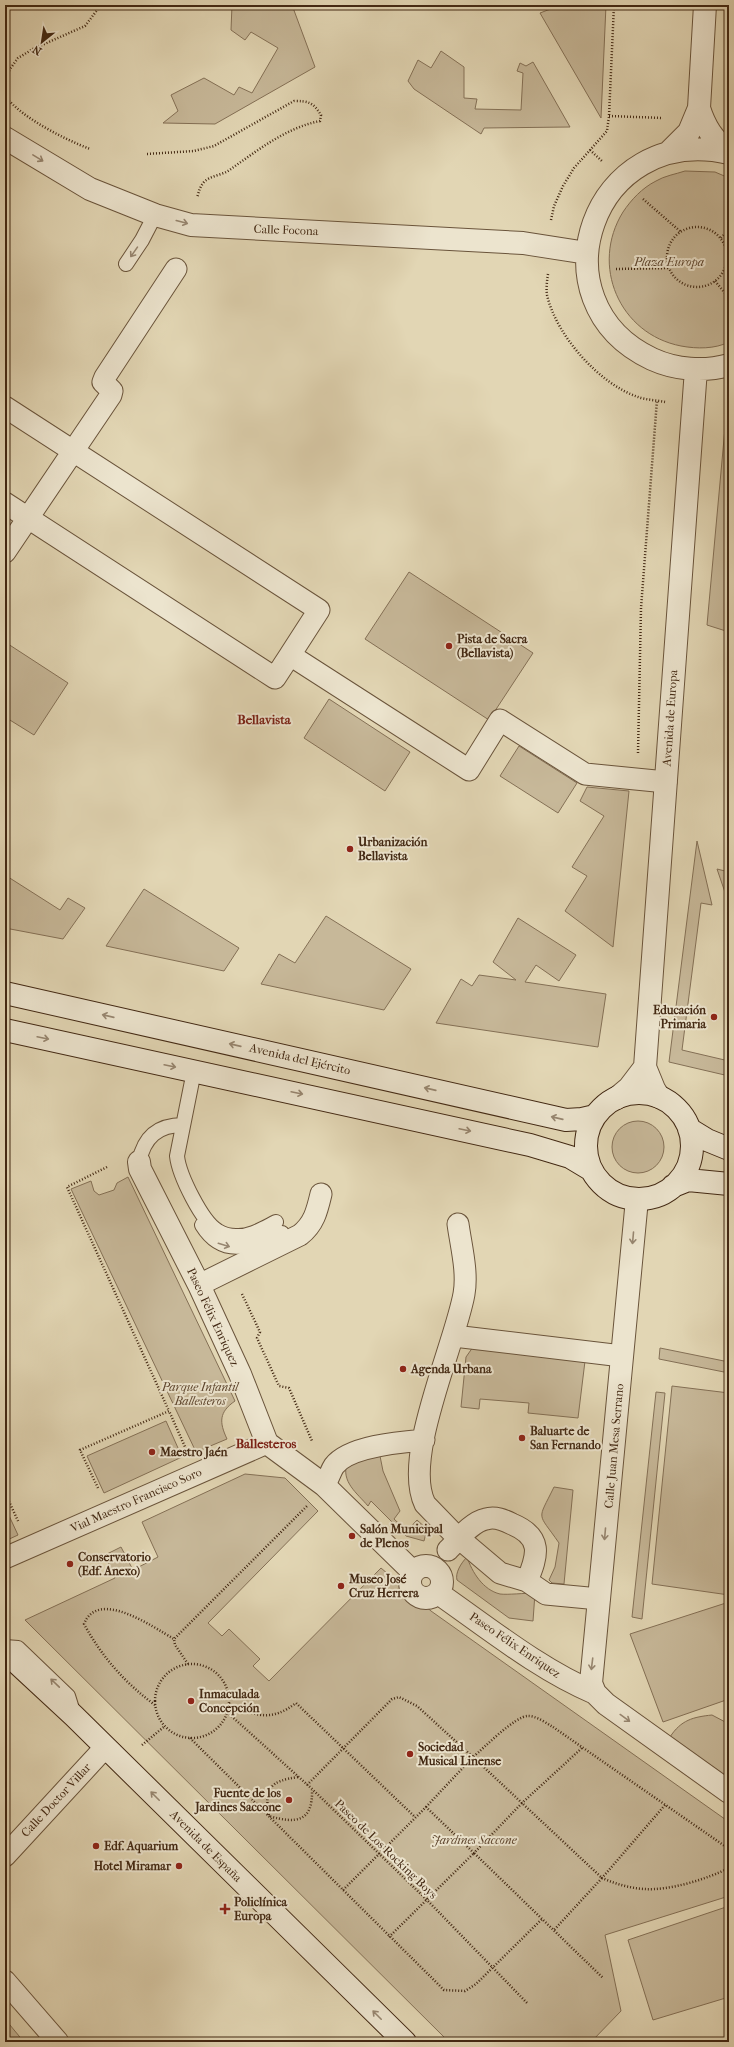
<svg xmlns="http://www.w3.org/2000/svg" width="734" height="2047" font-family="'IM FELL French Canon',serif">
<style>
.green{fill:#c7b899;stroke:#847056}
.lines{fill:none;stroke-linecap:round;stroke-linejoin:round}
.service-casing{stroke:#6a543b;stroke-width:16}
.pedestrian-casing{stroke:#6a543b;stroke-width:23}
.minor-casing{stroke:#6a543b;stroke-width:24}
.tertiary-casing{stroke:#6a543b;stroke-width:24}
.secondary-casing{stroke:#422813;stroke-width:24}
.path{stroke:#422813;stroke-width:2.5;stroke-dasharray:1 2;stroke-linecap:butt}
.service{stroke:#ece4ce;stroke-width:14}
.pedestrian{stroke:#ece4ce;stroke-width:21}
.minor{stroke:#ece4ce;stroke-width:22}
.tertiary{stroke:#ece4ce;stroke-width:22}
.secondary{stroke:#ece4ce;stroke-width:22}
.oneway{stroke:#978670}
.poi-dot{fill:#8f2418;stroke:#ece4ce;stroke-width:1.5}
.labels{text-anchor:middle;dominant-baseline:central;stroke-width:4;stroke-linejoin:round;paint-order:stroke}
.street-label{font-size:12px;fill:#422813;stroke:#ece4ce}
.park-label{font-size:12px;font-style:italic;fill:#5d452e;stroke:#ece4ce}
.poi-label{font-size:12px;font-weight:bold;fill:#422813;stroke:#ece4ce;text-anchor:start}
.neighbourhood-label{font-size:13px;font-weight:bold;fill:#7a1f14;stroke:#ece4ce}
</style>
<rect width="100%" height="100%" fill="#e2d6b4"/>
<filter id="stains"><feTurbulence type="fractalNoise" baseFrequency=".005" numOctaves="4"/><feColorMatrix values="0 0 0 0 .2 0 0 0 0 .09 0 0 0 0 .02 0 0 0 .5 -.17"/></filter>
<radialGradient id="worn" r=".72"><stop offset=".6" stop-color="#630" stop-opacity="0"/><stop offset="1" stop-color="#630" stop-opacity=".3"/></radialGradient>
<!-- green -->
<path class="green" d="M232 5H292L315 67 215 124 163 123 178 111 171 95 204 78 234 95 239 87 252 93 278 48 251 32 245 40 231 30Z
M561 5H606L601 118 540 13Z
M441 51 464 67V98L477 99 475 109 521 110 523 73 517 71 520 63 526 66 533 62 570 127 484 128 481 134 414 89 408 81 418 60 431 68Z
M685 171 715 172 729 178V342C715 349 697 349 681 346 619 334 590 265 623 212 631 200 642 188 656 181 664 176 676 174 685 171Z
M726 417H729V632L707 625Z
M409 572 533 653 489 720 365 639Z
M5 642 68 683 34 735 5 717Z
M329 699 410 752 385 791 304 738Z
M519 746 577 783 558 813 500 776Z
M587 787 629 791 613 947 565 911 587 876 572 867 604 816 580 801Z
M697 841 712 905 701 903 682 1050 729 1061V1076L669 1062Z
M717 869 729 872V904Z
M5 875 60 910 68 898 85 908 63 939 5 928Z
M144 889 239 948 224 971 106 946Z
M326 916 411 969 384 1010 261 984 279 954 295 963Z
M518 918 576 955 559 981 536 965 525 982 606 994 598 1047 436 1023 461 979 472 986 479 975 516 980 493 962Z
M612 1147a26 26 0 1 1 52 0a26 26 0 1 1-52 0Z
M128 1177 235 1401C219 1412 219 1422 227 1439L196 1452 71 1189 91 1181 94 1191 99 1195 114 1190 117 1183Z
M473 1347 586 1353 578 1418 528 1413 529 1403 480 1399 479 1409 461 1407 466 1357Z
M660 1348 729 1362V1373L659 1359Z
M672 1386 729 1393V1595L652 1584Z
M656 1392 665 1393 642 1619 632 1617Z
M166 1421 182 1457 104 1493 87 1456Z
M380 1456 383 1471 400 1511 394 1519 407 1531 417 1520 427 1529 424 1541 406 1536 371 1501 368 1506C357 1493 341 1482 347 1463Z
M245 1474 285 1478 318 1511 208 1623 222 1636 229 1629 260 1659 253 1666 269 1681 381 1568 431 1611 729 1822V1896L605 1935 621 2011 591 2042H449L25 1620 115 1578 105 1555 121 1547 133 1570 158 1557 142 1522Z
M554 1487 573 1490 564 1584 552 1583 549 1580 555 1567 559 1543C537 1511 537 1522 554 1487Z
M5 1507 18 1535 5 1541Z
M467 1557C472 1572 483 1590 500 1594 507 1595 526 1593 535 1593L533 1621 509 1618 457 1580C455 1573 461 1563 467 1557Z
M729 1602V1699L663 1722 630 1634Z
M712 1715 729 1724V1778L670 1737C681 1720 693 1717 712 1715Z
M729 1906V1997L653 2020 628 1940Z
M5 2019 24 2042H5Z"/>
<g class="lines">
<!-- service casing -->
<g class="service-casing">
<path id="service" d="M126 264 142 240 155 215
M194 1071 177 1156C179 1175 202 1222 218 1231 223 1234 230 1236 236 1236 250 1237 264 1228 276 1222
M139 1162C144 1137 158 1125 183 1125
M202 1225C223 1259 251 1246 282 1233
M5 1647 18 1648 68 1696 73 1712"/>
</g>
<!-- pedestrian casing -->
<g class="pedestrian-casing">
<path id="pedestrian" d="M5 407 319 610 290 655 469 770 500 720 585 774 666 782
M5 503 275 678 290 655
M5 552 111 395 112 391 103 382 105 377 176 269
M458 1224C461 1246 468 1272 464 1294 455 1345 402 1458 425 1504L455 1535 500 1573 527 1581 546 1594 599 1599
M199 1285 300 1235C314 1224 317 1211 321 1194
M454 1336 622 1356
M324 1485C329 1479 330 1472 334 1466 349 1446 401 1442 424 1440
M448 1550C458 1540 471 1522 486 1519 495 1516 504 1520 512 1524 543 1537 538 1555 527 1581
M5 1558 267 1443
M5 1856 99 1754 105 1751 111 1752
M5 1981 58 2042"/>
</g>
<!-- minor casing -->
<g class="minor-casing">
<path id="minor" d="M139 1162 140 1169 199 1285 240 1374 267 1443 324 1485 413 1572
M637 1199 591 1683 595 1693 606 1704 729 1792
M410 1582a16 16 0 1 1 32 0a16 16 0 1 1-32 0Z
M438 1593C487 1627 540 1670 595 1693"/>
</g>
<!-- tertiary casing -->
<g class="tertiary-casing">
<path id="tertiary" d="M699 108C705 127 713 139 728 152
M5 138 90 189 155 215 191 225 523 243 587 253
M669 152 689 132 699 108 705 5
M729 153C592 122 531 302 652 359 676 370 704 372 729 365
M659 1097 654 1089 645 1067 696 369
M617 1098 629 1088 645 1067"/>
</g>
<!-- secondary casing -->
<g class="secondary-casing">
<path id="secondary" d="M5 993 566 1120 582 1119 595 1116
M5 1030 530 1145 570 1157 590 1169
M586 1146a53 53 0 1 1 106 0a53 53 0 1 1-106 0Z
M689 1129 707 1140 729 1149
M673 1186 688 1180 729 1184
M5 1652 74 1716 405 2042"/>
</g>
<!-- path -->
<path class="path" d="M5 79 10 69 18 58 33 49 85 26 101 5
M5 96C22 118 64 139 90 149
M609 116 663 118
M590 150 603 162
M147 154 194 151 214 146 294 101C308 101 313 102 321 115L320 121C285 128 257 151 228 171 221 175 211 176 205 181 200 186 199 191 197 198
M643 199 681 232
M551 220 554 206 563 186 574 168 607 131 609 116 614 5
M667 257a30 30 0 1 1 60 0a30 30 0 1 1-60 0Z
M721 238 729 229
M616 269 670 268
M548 274C547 281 546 288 547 295 556 335 599 384 638 397 646 400 656 400 665 402
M715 281 729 298
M638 753 641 608 657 400
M107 1167 67 1187 169 1411
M242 1294 260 1332 257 1338 279 1386 289 1388 312 1441
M98 1488 80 1450 169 1411 186 1449
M5 1493 19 1523
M188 1664 175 1645 174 1639 307 1506
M155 1701a37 37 0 1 1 74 0a37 37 0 1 1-74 0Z
M229 1704C256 1716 271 1722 296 1703L415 1817
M155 1705C125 1683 102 1657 84 1624 98 1588 153 1627 174 1639
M227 1712 312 1789 427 1900 528 2004
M190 1738 444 1990 465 1991 476 1984 543 1918
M142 1745 165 1726
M298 1777C270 1781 264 1788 269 1816 296 1824 313 1822 312 1790
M307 1785 392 1699 399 1697 417 1706 473 1757C484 1748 515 1716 528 1716 537 1716 546 1723 553 1727L729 1849
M665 1805 602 1878C616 1884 629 1888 644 1889 669 1891 707 1879 729 1868
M426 1807 473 1757 522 1803 583 1747
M343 1890 426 1807 474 1853 522 1803 602 1878 554 1930
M389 1937 474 1853 603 1978"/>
<!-- service -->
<use href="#service" class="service"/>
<!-- pedestrian -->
<use href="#pedestrian" class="pedestrian"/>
<!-- minor -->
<use href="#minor" class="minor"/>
<!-- tertiary -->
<use href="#tertiary" class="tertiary"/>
<!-- secondary -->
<use href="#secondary" class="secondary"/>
</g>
<!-- one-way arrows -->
<defs><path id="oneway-shaft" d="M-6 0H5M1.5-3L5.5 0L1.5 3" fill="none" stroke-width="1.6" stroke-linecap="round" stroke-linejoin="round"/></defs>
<g class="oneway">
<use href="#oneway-shaft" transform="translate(38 158) rotate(31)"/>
<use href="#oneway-shaft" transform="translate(182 222) rotate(15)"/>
<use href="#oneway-shaft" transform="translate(134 252) rotate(125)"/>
<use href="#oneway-shaft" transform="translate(108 1016) rotate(-167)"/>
<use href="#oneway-shaft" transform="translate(43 1038) rotate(12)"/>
<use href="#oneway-shaft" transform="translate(235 1045) rotate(-167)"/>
<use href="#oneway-shaft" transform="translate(170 1066) rotate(12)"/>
<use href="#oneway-shaft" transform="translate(430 1089) rotate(-167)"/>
<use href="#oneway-shaft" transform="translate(297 1093) rotate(12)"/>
<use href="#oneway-shaft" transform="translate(557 1118) rotate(-167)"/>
<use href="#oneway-shaft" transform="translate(465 1130) rotate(12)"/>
<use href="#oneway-shaft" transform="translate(633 1238) rotate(95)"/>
<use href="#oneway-shaft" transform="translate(224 1245) rotate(17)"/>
<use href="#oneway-shaft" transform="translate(605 1534) rotate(95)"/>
<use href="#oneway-shaft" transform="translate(592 1664) rotate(97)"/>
<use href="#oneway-shaft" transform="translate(55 1683) rotate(-136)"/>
<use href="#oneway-shaft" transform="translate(625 1718) rotate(36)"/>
<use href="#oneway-shaft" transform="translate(155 1796) rotate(-135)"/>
<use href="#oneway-shaft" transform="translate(377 2015) rotate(-135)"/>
</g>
<!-- markers -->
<g class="poi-dot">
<circle cx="449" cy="646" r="4"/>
<circle cx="350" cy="849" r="4"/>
<circle cx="714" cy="1017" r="4"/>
<circle cx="403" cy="1369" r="4"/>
<circle cx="522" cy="1438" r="4"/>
<circle cx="152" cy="1452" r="4"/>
<circle cx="352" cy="1536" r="4"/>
<circle cx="70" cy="1564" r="4"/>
<circle cx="341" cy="1586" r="4"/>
<circle cx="191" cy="1701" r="4"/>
<circle cx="410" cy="1754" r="4"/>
<circle cx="289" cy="1800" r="4"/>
<circle cx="96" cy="1846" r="4"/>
<circle cx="179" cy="1866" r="4"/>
<path d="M223 1903h4v4h4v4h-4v4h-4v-4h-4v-4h4z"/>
</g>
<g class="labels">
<!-- street labels -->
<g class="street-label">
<text transform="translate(286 230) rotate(2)">Calle Focona</text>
<text transform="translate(670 718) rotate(-86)">Avenida de Europa</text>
<text transform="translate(300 1059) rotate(13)">Avenida del Ejército</text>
<text transform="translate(213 1317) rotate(65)">Paseo Félix Enriquez</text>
<text transform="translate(614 1446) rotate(-85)">Calle Juan Mesa Serrano</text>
<text transform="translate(136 1500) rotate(-24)">Vial Maestro Francisco Soro</text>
<text transform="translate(515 1645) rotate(34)">Paseo Félix Enriquez</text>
<text transform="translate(56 1800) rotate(-47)">Calle Doctor Villar</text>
<text transform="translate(206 1846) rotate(45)">Avenida de España</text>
<text transform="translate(386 1849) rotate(44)">Paseo de Los Rocking Boys</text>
</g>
<!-- park labels -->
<g class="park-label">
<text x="669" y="262">Plaza Europa</text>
<text x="200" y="1387">Parque Infantil<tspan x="200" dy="14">Ballesteros</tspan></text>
<text x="474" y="1840">Jardines Saccone</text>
</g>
<!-- poi labels -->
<g class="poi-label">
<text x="457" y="639">Pista de Sacra<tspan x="457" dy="14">(Bellavista)</tspan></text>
<text x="358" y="842">Urbanización<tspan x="358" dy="14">Bellavista</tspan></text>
<text x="706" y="1010" text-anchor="end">Educación<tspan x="706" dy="14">Primaria</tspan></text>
<text x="411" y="1369">Agenda Urbana</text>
<text x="530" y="1431">Baluarte de<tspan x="530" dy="14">San Fernando</tspan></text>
<text x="160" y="1452">Maestro Jaén</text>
<text x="360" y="1529">Salón Municipal<tspan x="360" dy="14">de Plenos</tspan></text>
<text x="78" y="1557">Conservatorio<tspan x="78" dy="14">(Edf. Anexo)</tspan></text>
<text x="349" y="1579">Museo José<tspan x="349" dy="14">Cruz Herrera</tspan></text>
<text x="199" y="1694">Inmaculada<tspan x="199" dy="14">Concepción</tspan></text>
<text x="418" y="1747">Sociedad<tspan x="418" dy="14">Musical Linense</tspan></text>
<text x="281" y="1793" text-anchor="end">Fuente de los<tspan x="281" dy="14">Jardines Saccone</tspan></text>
<text x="104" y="1846">Edf. Aquarium</text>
<text x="171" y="1866" text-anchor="end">Hotel Miramar</text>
<text x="234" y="1902">Policlínica<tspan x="234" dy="14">Europa</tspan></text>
</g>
<!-- neighbourhood labels -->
<g class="neighbourhood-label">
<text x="264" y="719">Bellavista</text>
<text x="266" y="1443">Ballesteros</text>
</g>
</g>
<!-- margin -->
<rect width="734" height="2047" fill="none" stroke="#e2d6b4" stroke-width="20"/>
<rect x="6" y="6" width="722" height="2035" fill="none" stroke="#422813" stroke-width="2"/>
<rect x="10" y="10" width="714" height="2027" fill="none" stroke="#422813"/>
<!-- north arrow -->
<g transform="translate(42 42) rotate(210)" stroke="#ece4ce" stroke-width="3" paint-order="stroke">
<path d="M0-3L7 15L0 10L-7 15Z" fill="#422813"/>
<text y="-6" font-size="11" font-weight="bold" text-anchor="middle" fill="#422813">N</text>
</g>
<rect width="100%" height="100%" filter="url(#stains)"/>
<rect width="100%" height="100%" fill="url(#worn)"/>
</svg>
